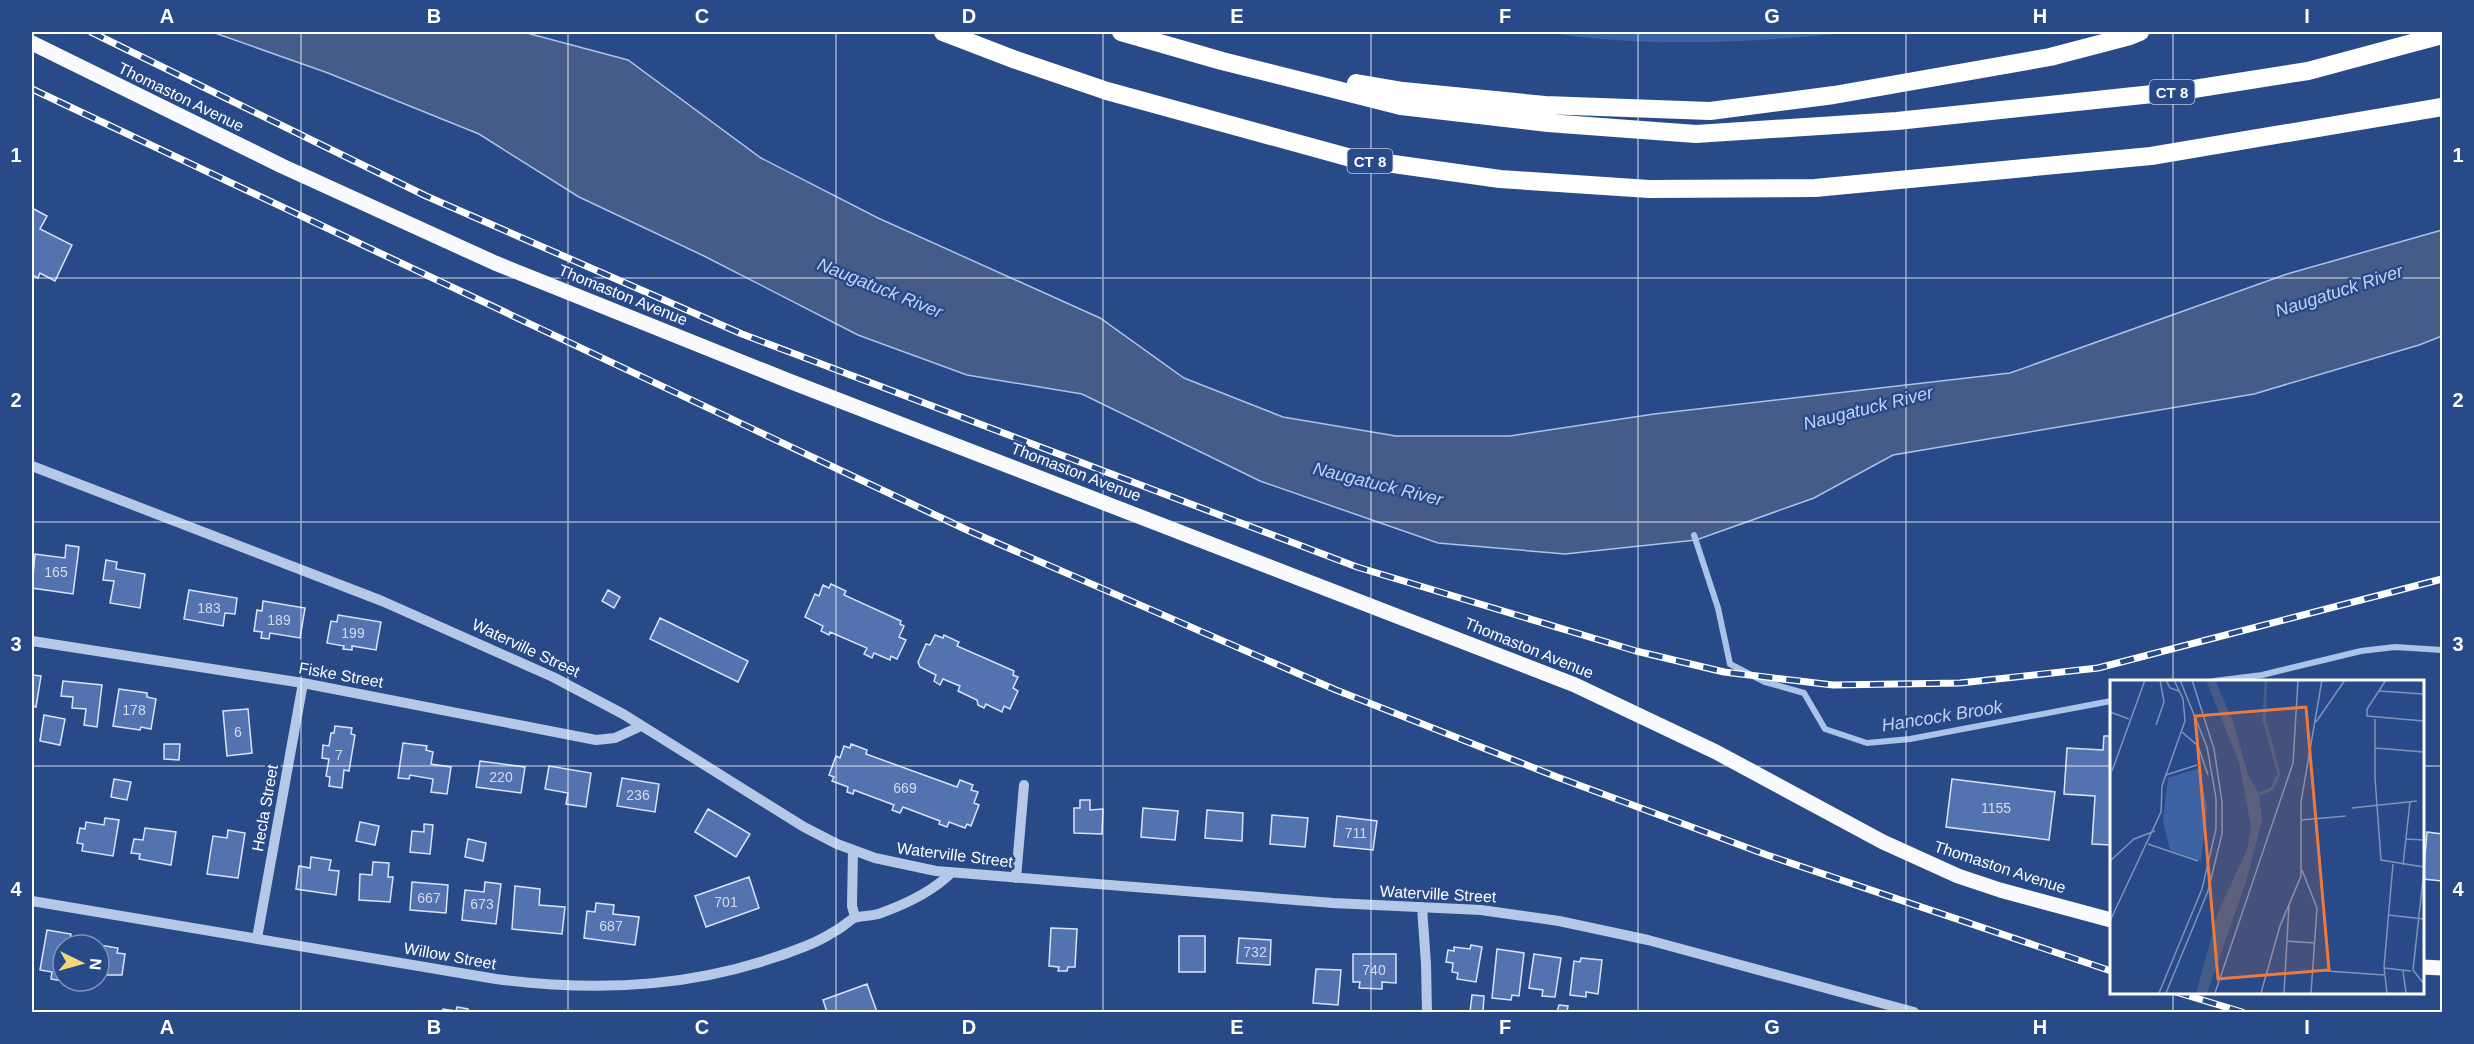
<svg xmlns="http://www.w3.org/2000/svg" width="2474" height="1044" font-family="Helvetica,sans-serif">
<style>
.green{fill:#3e63a5}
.water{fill:#455c89;stroke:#abc2e9;stroke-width:1.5}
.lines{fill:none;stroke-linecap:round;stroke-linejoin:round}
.stream{stroke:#abc2e9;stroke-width:6}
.building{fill:#5273b0;stroke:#dae4f7;stroke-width:1.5}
.minor{stroke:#b6c8e8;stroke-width:10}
.major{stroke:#f8fafe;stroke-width:15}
.highway{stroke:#fff;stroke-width:18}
.rail-casing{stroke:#fff;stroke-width:7}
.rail{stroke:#294a89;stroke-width:4.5;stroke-dasharray:14;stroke-linecap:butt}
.grid{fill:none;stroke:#fff;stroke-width:1.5;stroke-opacity:0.55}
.labels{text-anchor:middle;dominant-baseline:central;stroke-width:5;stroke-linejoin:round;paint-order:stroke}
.number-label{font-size:14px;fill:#d4dceb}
.shield{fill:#294a89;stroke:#bfc9dc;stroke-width:1.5}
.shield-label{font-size:15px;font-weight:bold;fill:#fff}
.street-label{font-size:16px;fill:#fff;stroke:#294a89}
.water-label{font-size:18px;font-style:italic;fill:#c2d3f0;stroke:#294a89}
.inset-river{fill:none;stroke:#455c89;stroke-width:3}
.inset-road{fill:none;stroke:#7f92b8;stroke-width:1.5}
.view{fill:#ed7a3d;fill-opacity:0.15;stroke:#ed7a3d;stroke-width:3}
.inset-edge{fill:none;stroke:#fff;stroke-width:3}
.neatline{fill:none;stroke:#fff;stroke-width:2}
.grid-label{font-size:20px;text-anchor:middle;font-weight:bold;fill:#fff}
</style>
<rect width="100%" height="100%" fill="#294a89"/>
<!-- green -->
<path class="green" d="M1546 32H1852C1758 43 1639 48 1546 32Z"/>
<!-- water -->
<path class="water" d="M212 32H523L628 60 761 158 878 218 1100 318 1184 378 1283 417 1396 436H1510L1654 414 2010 373 2287 274 2442 230V336L2419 345 2254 394 1893 455 1814 498 1696 540 1565 554 1438 543 1260 481 1082 394 967 375 858 335 704 256 579 197 479 134 328 73Z"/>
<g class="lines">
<!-- stream -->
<path class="stream" d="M1694 535 1718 608 1730 664 1765 682 1804 693 1825 729 1867 743 1910 739 2111 701
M2214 681 2262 675 2361 651 2395 647 2442 650"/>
</g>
<!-- building -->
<path class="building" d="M32 208 47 216 40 229 72 245 55 281 40 273 38 278 32 275Z
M66 545 79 547 73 594 32 588 35 554 65 558Z
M106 560 117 562 116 569 145 574 140 608 110 603 114 581 103 580Z
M831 584 846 591 844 595 901 621 900 624 904 626 899 637 906 640 897 659 891 656 890 660 874 653 872 658 864 654 867 648 830 632 829 635 821 631 823 626 805 617 815 594 819 596 823 585 829 588Z
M189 590 237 598 235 614 225 613 223 626 184 619Z
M608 590 620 597 614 608 602 601Z
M263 601 305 608 300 638 270 633 269 639 261 638 262 632 254 631 257 610 262 611Z
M338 615 381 622 376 650 352 646V650L343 649 344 646 327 643 331 621 337 622Z
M660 618 748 661 738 682 650 639Z
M935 635 943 638 944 635 959 642 957 646 1014 671 1013 675 1018 677 1013 688 1018 691 1010 709 1004 706 1002 712 986 704 984 708 978 705 977 700 958 691 960 686 943 679 940 685 934 681 936 675 920 667 918 662 926 644 930 645Z
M32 675 41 676 36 707 32 706Z
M63 681 102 685 97 727 84 725 86 709 72 708 73 697 61 696Z
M119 689 147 693V697L156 699 151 729 141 727 140 730 113 726Z
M248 709 252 753 227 756 223 711Z
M44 715 65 719 60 745 40 741Z
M335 726 352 728 351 734 355 735 349 771 344 770 342 788 329 786 330 777 326 776 329 759 322 758 323 745 329 746 331 733H334Z
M2104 736H2111V845L2092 844 2095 796 2064 794 2067 748 2103 750Z
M403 743 427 746 426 750 433 752 431 764 451 767 447 794 431 792 433 779 410 775 409 779 398 778Z
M164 744H180L179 760 164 759Z
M851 744 867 750 866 754 957 787 960 780 973 785 971 790 978 792 974 803 979 805 971 826 967 824 965 828 949 822 947 827 939 824 940 821 903 807 900 813 892 810 894 805 854 790 853 794 847 792 848 787 832 781 834 777 829 775 836 756 840 758 844 746 850 748Z
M480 761 525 767 521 793 476 787Z
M549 766 591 773 586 807 566 804 568 793 545 789Z
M622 778 659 784 655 812 617 806Z
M114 779 131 782 127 800 111 797Z
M1952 779 2055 792 2049 840 1946 827Z
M1080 800H1090V810L1103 809 1102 834 1074 833V808H1080Z
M1143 808 1178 811 1175 840 1141 837Z
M708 809 750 834 736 857 695 832Z
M1207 810 1243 813 1242 841 1205 838Z
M1272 815 1308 818 1305 847 1270 844Z
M1337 816 1377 821 1373 850 1334 846Z
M105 818 119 820 113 856 82 851 83 844 77 843 80 828 85 829 86 822 104 825Z
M360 822 379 826 375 845 356 841Z
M424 824 433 825 430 854 410 852 412 831 424 832Z
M145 828 176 832 171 865 139 859 140 854 131 853 134 839 143 840Z
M228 830 245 833 238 878 207 874 213 836 227 838Z
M2427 832 2442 834V881L2423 879Z
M468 839 486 843 483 861 465 857Z
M311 857 331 860 329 870 339 871 336 895 296 889 299 866 310 868Z
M373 862 389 863 388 877H393L390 902 359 900 360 874 372 875Z
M749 877 759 908 706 927 695 896Z
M412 882 448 885 446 913 410 910Z
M485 882 501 884 496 924 462 920 465 890 484 892Z
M515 886 540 889 539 905 565 907 562 934 512 929Z
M596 903 614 905 613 914 639 917 635 945 584 938 587 911 595 912Z
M1051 928 1077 929 1075 967H1068L1067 971H1058L1059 967 1049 966Z
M47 930 71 934 69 945H63V981L51 979 52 972 40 970Z
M1179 936H1205V972H1179Z
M1239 938 1271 940 1270 965 1237 963Z
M99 945 118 948 117 953 125 954 122 975H99Z
M1471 945 1482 947 1476 982 1457 979 1458 973 1452 972 1453 963 1446 962 1448 950 1454 951V947L1470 949Z
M1497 949 1524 953 1519 996 1512 995 1511 1000 1492 998Z
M1353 954H1396V983L1382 982V989L1359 988 1360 982H1353Z
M1534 954 1561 958 1555 997 1542 996 1543 990 1529 988Z
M1581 958 1602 960 1598 994 1586 992V997L1570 995 1574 961 1580 962Z
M1316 969 1341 970 1338 1005 1313 1003Z
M867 984 877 1012H827L823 1000Z
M1472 995 1484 996 1483 1012H1470Z
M1559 1005 1568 1006 1567 1012H1557Z
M457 1007 468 1009V1012H442L443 1009 456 1011Z"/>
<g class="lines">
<!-- minor -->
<path class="minor" d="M32 466 382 601 553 677 623 714 804 827 837 844 875 858 936 871 1333 903 1481 910 1559 921 1648 940 1914 1012
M32 641 303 683 596 740 615 738 641 726
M853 850 852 906 855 917
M1016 878 1024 785
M32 901 496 979C604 993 704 987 806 946 816 942 826 937 835 931 842 928 847 922 854 918 861 915 872 917 881 913 906 904 932 892 951 873
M1422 907 1426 964 1427 1012
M257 938 303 683"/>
<!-- major -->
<path class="major" d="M32 43 282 166 495 263 789 381 1575 685 1716 752 1883 842 1958 876 2000 890 2111 920
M2422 967 2442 968"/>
<!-- highway -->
<path class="highway" d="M943 32 1016 60 1107 91 1351 158 1500 179 1649 189 1815 188 2151 156 2442 107
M1121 32 1222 61 1401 106 1548 123 1696 134 1897 121 2181 91 2308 71 2442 35
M1356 83 1403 91 1545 105 1710 111 1834 95 2050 57 2130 36 2140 32"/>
<!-- rail casing -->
<g class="rail-casing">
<path id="rail" d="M91 32 426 196 742 334 1357 567 1636 651 1724 672 1833 685 1960 683 2098 668 2442 579
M32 89 967 530 1336 690 1557 777 1767 855 2111 971
M2176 992 2242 1012"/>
</g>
<!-- rail -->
<use href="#rail" class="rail"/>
</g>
<!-- grid -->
<path class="grid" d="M301 32V1012M568 32V1012M836 32V1012M1103 32V1012M1371 32V1012M1638 32V1012M1906 32V1012M2173 32V681M32 278H2442M32 522H2442M32 766H2111M2422 766H2442M2173 992V1012"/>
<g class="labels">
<!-- number labels -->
<g class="number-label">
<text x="56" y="572">165</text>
<text x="209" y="608">183</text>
<text x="279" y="620">189</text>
<text x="353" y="633">199</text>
<text x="134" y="710">178</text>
<text x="238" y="732">6</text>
<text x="339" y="755">7</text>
<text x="501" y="777">220</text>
<text x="905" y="788">669</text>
<text x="638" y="795">236</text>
<text x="1996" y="808">1155</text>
<text x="1356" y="833">711</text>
<text x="429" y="898">667</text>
<text x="726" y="902">701</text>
<text x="482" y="904">673</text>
<text x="611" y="926">687</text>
<text x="1255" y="952">732</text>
<text x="1374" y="970">740</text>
</g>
<!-- shield labels -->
<g class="shield">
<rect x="2149.5" y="80" width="45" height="24" rx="4.5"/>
<rect x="1347.5" y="149" width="45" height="24" rx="4.5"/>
</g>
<g class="shield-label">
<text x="2172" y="92">CT 8</text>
<text x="1370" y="161">CT 8</text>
</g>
<!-- street labels -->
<g class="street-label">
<text transform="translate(181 97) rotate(26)">Thomaston Avenue</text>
<text transform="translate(623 295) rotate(22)">Thomaston Avenue</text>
<text transform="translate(1076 472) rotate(21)">Thomaston Avenue</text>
<text transform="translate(526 648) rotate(25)">Waterville Street</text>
<text transform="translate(1529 648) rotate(22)">Thomaston Avenue</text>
<text transform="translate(341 675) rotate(10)">Fiske Street</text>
<text transform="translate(265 808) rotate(-80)">Hecla Street</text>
<text transform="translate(955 855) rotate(7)">Waterville Street</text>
<text transform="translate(2000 867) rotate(18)">Thomaston Avenue</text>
<text transform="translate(1438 894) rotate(3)">Waterville Street</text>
<text transform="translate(450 956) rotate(10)">Willow Street</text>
</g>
<!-- water labels -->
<g class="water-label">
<text transform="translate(880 288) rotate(22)">Naugatuck River</text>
<text transform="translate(2339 291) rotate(-18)">Naugatuck River</text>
<text transform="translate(1868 408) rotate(-14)">Naugatuck River</text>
<text transform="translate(1378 484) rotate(14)">Naugatuck River</text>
<text transform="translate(1942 716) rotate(-9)">Hancock Brook</text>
</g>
</g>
<!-- overview -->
<g transform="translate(2110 680)">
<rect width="314" height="314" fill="#294a89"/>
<path d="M90 88 97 127 91 181 60 170 53 141 58 98Z" fill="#3e63a5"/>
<path d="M96 0H105L122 39 138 94 149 114 152 141 135 205 97 313H86L108 232 137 170 141 147 129 82Z" fill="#455c89"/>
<path class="inset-river" d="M149 114 162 109 169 94 154 39 156 0"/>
<path class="inset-road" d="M56 0 60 8 69 11M276 0 257 29V36L314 41M269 11 314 14M0 32 19 39M265 39V98L271 180 314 187M206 42 235 0M46 45 54 22 50 0M72 52 88 66 98 95M265 68 314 72M2 91 35 0M56 95 87 85M242 128 307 121M191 140 236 136M296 159 314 160M38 164 88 181M0 181 24 159 45 151M293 185 300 122M192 190 207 228 201 313M314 190 303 290 314 304M278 235 314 239M0 241 51 132 52 106 75 41 73 19 64 0M177 261 205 263M274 288 301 291M203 290 274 295M293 291 296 313M49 313 92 209 106 149V118L97 67 70 0M56 313 98 211 112 154V122L104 69 82 0M105 313 183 83 188 0M151 313 170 246 191 196V122L212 0M174 313 179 225M277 313 274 287 283 184"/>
<path class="view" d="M196 27 219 290 108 299 85 36Z"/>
<rect width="314" height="314" class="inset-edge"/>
</g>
<!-- border -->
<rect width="2474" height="1044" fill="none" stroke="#294a89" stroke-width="66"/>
<!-- north arrow -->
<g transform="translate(81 963) rotate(95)"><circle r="28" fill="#294a89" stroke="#7f92b8" stroke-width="1.5"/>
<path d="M0-4.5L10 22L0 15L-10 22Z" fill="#f0d97d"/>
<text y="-9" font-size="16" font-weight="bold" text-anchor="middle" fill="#ffffff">N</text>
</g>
<rect x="33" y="33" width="2408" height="978" class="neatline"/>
<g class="grid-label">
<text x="167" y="23">A</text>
<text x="434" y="23">B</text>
<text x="702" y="23">C</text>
<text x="969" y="23">D</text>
<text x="1237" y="23">E</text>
<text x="1505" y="23">F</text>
<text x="1772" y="23">G</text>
<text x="2040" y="23">H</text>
<text x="2307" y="23">I</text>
<text x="16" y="162">1</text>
<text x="2458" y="162">1</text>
<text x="16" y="407">2</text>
<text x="2458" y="407">2</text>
<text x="16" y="651">3</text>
<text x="2458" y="651">3</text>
<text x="16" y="896">4</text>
<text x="2458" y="896">4</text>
<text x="167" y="1034">A</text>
<text x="434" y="1034">B</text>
<text x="702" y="1034">C</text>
<text x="969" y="1034">D</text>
<text x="1237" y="1034">E</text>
<text x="1505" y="1034">F</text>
<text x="1772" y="1034">G</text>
<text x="2040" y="1034">H</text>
<text x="2307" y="1034">I</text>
</g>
</svg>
